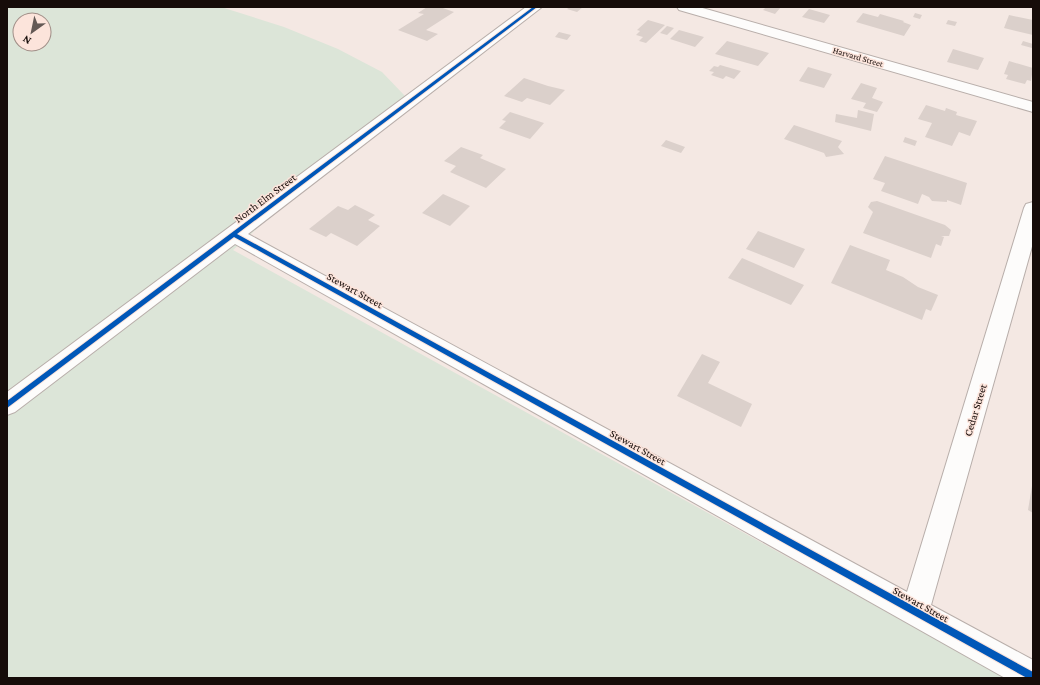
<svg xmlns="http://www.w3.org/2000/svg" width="1040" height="685" font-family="'Crimson Pro',serif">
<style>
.green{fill:#dce5d8;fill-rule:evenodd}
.building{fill:#dbd0cb}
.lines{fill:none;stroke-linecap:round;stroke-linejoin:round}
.minor-casing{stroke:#b8aeaa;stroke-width:2}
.minor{fill:#fdfcfb;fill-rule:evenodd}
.cycleway-casing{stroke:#fce4db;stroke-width:2}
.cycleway{fill:#0057b8;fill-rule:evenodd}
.labels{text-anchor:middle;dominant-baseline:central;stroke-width:3;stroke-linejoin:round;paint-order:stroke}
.far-street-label{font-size:9px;fill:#160c09;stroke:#fce4db}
.street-label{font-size:11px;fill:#160c09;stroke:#fce4db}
</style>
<rect width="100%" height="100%" fill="#f4e8e3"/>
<!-- green -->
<path class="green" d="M7 7H221L284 27 338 49 382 72 405 96 233 250 1006 678H7ZM20 20H44V44H20Z"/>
<!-- building -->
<path class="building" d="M427 7H440L454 12 426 30 438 34 427 41 398 30 424 14 418 13Z
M570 7H583L577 12 567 9Z
M766 7H781L775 14 763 10Z
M809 9 830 15 824 23 802 17Z
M863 13 878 17 880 14 904 21 903 22 911 25 904 36 856 22Z
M915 13 922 15 920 19 913 17Z
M1009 15 1033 20V35L1004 28Z
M648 20 665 25 646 43 639 41 643 37 636 35 640 31 637 30Z
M948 20 957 22 955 26 946 24Z
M667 26 674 28 667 35 660 33Z
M679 30 704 37 695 47 670 39Z
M559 32 571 35 567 40 555 37Z
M727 41 769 53 758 66 715 54Z
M1023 41 1033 44 1032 48 1021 45Z
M953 49 984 58 978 70 947 62Z
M1009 61 1033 68 1031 81 1027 80 1025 84 1006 79 1008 75 1004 74Z
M720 65 741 71 734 79 726 76 723 79 711 75 714 72 709 71 714 66 718 67Z
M808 67 832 74 824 88 799 81Z
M524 78 548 86 565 90 550 105 527 98 522 102 504 96Z
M861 83 877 88 872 98 883 102 877 112 863 108 866 103 851 99Z
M926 105 945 111 946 108 957 112 956 115 977 121 970 136 959 132 952 146 925 137 932 123 918 119Z
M858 110 874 114 871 131 835 122 836 114 857 118Z
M510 112 544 123 530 139 499 128 506 121 502 120Z
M794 125 842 141 838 147 844 154 826 157 824 153 784 139Z
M905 137 917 141 915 146 903 142Z
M666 140 685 147 681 153 661 146Z
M461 147 483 155 480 158 506 169 486 188 450 172 456 166 444 161Z
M885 156 967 183 961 205 947 200V202L932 201 929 197 922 194 918 204 881 191 885 183 873 179Z
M443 194 470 206 450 226 422 213Z
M877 201 945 225 951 230 949 236H941L944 237 941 246 936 244 931 258 863 233 873 212 868 207 871 202Z
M355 205 375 215 368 220 380 226 357 246 331 233 326 237 309 229 338 206 348 210Z
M758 231 805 249 794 268 746 249Z
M850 245 890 260 886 270 903 277 918 287 938 295 931 311 926 309 922 320 831 283Z
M742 258 804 285 791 305 728 278Z
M702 354 720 362 708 383 752 404 741 427 677 396Z
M1032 486H1033V513L1028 510Z"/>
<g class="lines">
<!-- minor casing -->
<g class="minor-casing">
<path id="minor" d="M526 7H542L248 234 907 592 1024 208 1026 204 1033 202V243L931 605 1033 660V678H1005L235 244 15 412 7 415V392Z
M677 7H699L1033 102V112L679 10Z"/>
</g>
<!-- minor -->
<use href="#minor" class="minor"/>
<!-- cycleway casing -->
<g class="cycleway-casing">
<path id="cycleway" d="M533 7H537L237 234 1033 672V678H1027L234 237 7 408V401Z"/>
</g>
<!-- cycleway -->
<use href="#cycleway" class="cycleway"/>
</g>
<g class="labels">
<!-- far-street labels -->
<g class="far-street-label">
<text transform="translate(858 57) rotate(16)">Harvard Street</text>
</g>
<!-- street labels -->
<g class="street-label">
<text transform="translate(265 198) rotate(-37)">North Elm Street</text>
<text transform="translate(355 290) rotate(29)">Stewart Street</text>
<text transform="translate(975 410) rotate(-73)">Cedar Street</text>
<text transform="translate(638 447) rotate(29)">Stewart Street</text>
<text transform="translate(921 604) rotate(29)">Stewart Street</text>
</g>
</g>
<!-- border -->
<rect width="1040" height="685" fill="none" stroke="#160c09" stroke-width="16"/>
<!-- north arrow -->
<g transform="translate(32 32) rotate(213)"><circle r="19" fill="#fce4db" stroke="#a08e87"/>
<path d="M0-3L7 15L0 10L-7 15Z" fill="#645955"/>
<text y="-6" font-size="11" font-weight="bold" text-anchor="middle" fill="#160c09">N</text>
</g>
</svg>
